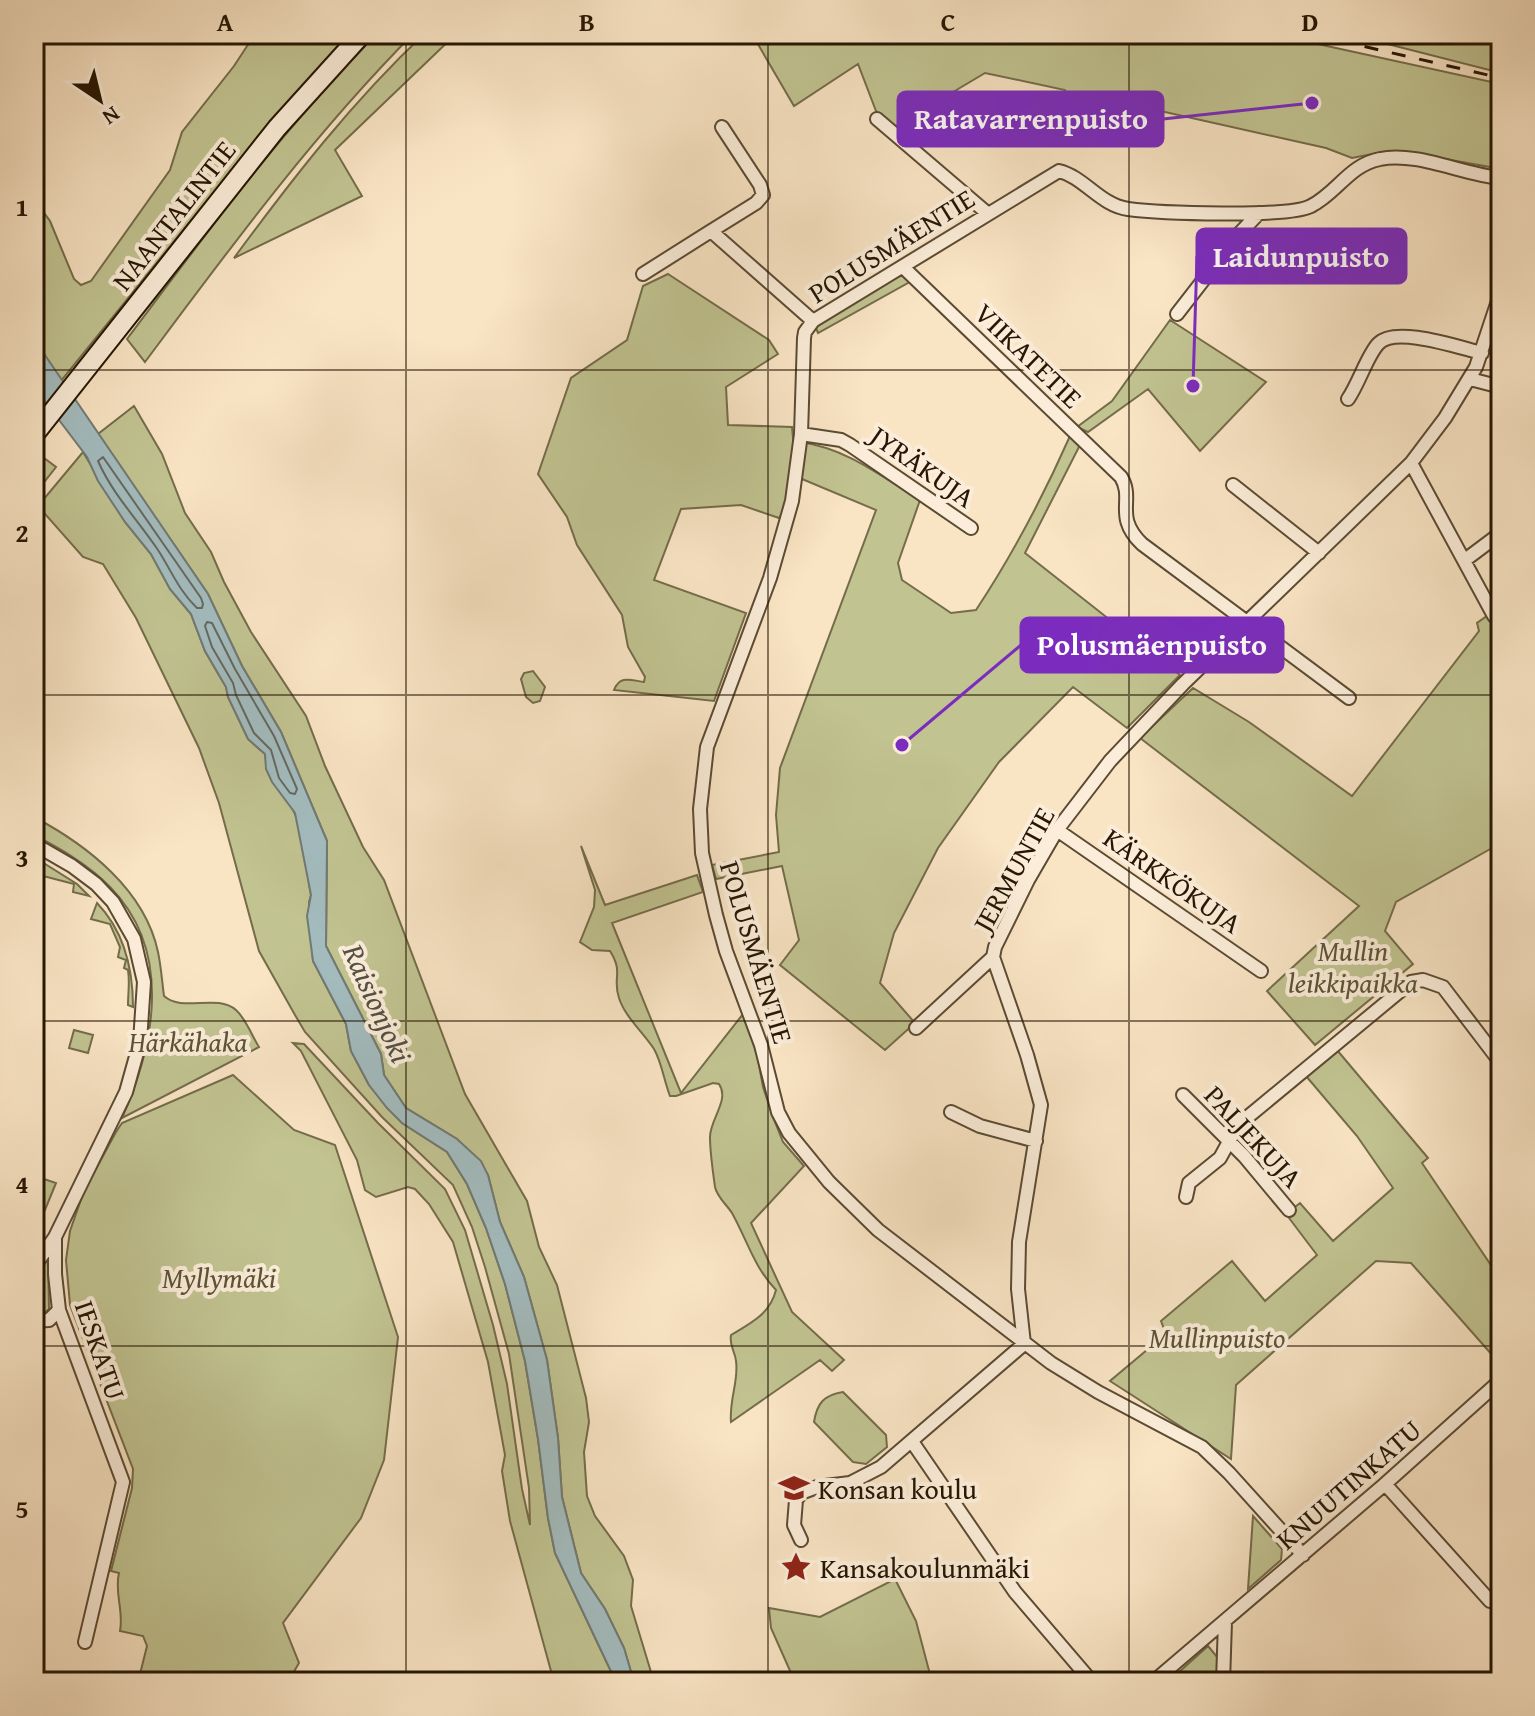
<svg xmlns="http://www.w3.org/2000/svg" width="1535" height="1716" font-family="'Gentium Book Plus',serif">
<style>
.green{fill:#c1c391;stroke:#746c4a;stroke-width:2}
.water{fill:#a3bcbf;stroke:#717a74;stroke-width:2}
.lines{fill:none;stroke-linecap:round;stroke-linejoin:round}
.shore{stroke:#646961;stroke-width:2}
.minor-casing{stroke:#5b4a33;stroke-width:16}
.secondary-casing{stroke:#261603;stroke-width:22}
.minor{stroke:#fbedd9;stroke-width:12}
.secondary{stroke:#fbedd9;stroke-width:18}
.rail{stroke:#261603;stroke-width:3;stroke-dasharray:14 14;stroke-linecap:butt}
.grid{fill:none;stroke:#261603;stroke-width:2;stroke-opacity:0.55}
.labels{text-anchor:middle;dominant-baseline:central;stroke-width:8;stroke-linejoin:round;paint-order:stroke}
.street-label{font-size:28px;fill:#261603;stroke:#fbedd9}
.park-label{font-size:28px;font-style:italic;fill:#5c5335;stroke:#fbedd9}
.poi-label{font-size:28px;fill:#261603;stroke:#fbedd9;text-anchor:start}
.water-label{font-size:30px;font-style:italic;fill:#525045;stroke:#fbedd9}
.leader{fill:none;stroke:#7b2cbf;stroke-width:3}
.callout-dot{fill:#7b2cbf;stroke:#fbedd9;stroke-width:3}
.callout{fill:#7b2cbf;stroke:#7b2cbf;stroke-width:3}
.callout-label{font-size:30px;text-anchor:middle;font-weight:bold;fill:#fff}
.neatline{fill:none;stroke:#261603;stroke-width:3}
.grid-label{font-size:26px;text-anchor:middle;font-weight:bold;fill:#261603}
</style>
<rect width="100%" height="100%" fill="#f9e4c4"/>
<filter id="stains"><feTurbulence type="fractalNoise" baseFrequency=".0025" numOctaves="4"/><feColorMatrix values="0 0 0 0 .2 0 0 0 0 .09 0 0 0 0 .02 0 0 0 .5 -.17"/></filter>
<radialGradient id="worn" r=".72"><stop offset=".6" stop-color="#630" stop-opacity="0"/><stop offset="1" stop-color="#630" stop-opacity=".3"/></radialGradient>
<!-- green -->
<path class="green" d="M255 34H349L270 123 61 381 34 339V199L50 221 74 279 81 285 91 281 170 170 182 132 234 66Z
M377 34H413C313 135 230 248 145 362L127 339C206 234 284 127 377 34Z
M424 34H456L335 150 362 196 234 258C293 178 352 102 424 34Z
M752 34H1272L1501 84V169L1406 152H1383L1352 158 1326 148 1080 93 1096 136 1083 144 1065 90 985 73 891 129 876 111 858 64 794 106Z
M1345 34H1501V73L1364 38Z
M903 267 915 279 818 333 813 321Z
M668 274 769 340 778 354 726 387 728 425 792 427C795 463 801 488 779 518L741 505 681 509 654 580 746 613 714 701 614 690C620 675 630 680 644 682L645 677 628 647 622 615 577 545 567 517 538 474 571 378 627 340 643 286Z
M1170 320 1266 382 1200 451 1148 389 1088 432 1077 427 1112 401Z
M134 406 162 454 185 513 211 552 224 582 251 632 306 716 325 766 363 847 384 880 465 1094 527 1201 539 1247 557 1285 586 1398 589 1422 584 1452 587 1496 595 1516 624 1556 633 1580 631 1606 654 1682H634L624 1648 605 1609 581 1573 562 1497 558 1438 547 1360 524 1277 500 1222 488 1175 457 1139 406 1108 384 1075 381 1054 326 946 327 841 281 732 242 666 208 594 98 434Z
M1070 436 1080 445 1025 553 1180 675 1127 728 1073 687 999 762 938 848 894 933 880 983 915 1023 885 1050 780 965 799 940 782 866 716 879 712 865 779 852 776 815 780 768 876 510 802 479 800 442C846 448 881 476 920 500L898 563 902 580 951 613 976 610C1013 554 1043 497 1070 436Z
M36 452 56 467 34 495V454Z
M83 452 125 522 151 554 170 589 191 614 205 651 226 687 228 697 248 739 265 754C268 786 285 790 295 814 305 839 306 869 311 895L309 902 313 961 346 1024 351 1051 369 1085 402 1123 447 1152 467 1184 486 1228 505 1284 525 1361 538 1439 548 1518 555 1553 616 1682H554L510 1521 502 1471 505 1455 488 1362 453 1242 429 1204 415 1189 408 1187 376 1197 365 1190 357 1160 301 1051 293 1043 304 1044 378 1123 445 1189 465 1230 493 1325 507 1384 522 1489 530 1525 529 1488 509 1354 485 1267 472 1227 453 1185 382 1117 305 1032 295 1015 259 951 219 803 199 748 136 618 103 564 83 557 38 506Z
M1501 606V843L1396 902 1385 931 1413 964 1315 1045 1267 991 1359 906 1140 738 1193 688 1249 722 1352 796 1479 631 1477 623Z
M533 671 545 687 540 701 533 703 526 697 521 679 524 673Z
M34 817C87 845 145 890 158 952 161 966 162 981 164 996 183 1013 216 993 236 1010 246 1019 252 1036 259 1047L122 1118C155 1044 173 951 110 887 89 865 61 849 34 835Z
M581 846 605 905 697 875 703 892 612 923 681 1093 743 1014 757 1054 763 1087 773 1117 783 1142 804 1166 751 1223 792 1312 844 1360 832 1371 820 1360 731 1422C729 1399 739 1381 736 1361 735 1351 729 1346 731 1335 751 1323 770 1314 776 1290 754 1267 747 1240 732 1213 727 1205 717 1197 715 1187 713 1172 710 1153 710 1137 710 1119 730 1100 719 1084L713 1083 676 1096H670C664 1081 662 1063 654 1049 643 1032 625 1017 619 998 612 978 624 973 610 951L592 950 580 942 594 907 595 890Z
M34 857 77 884 89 896 73 892 74 884 43 876 44 865Z
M97 903C124 931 133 969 133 1007L128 1005C128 993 130 982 128 970L124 968 126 960 118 957 120 947 110 924 91 919Z
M74 1030 93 1035 88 1053 69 1048Z
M1337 1050 1428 1158 1422 1163 1501 1280V1365L1411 1263 1376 1261 1236 1385 1231 1459 1110 1381 1166 1334 1161 1321 1232 1261 1265 1301 1317 1255 1286 1214 1300 1203 1333 1241 1393 1188 1357 1136 1306 1076Z
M233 1075 294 1130 335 1145 398 1337 384 1460 361 1518 283 1623 299 1663 288 1682H138L147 1646 143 1636 120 1631C124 1611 114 1592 119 1573L111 1571 132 1488 133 1469 70 1305 66 1260 70 1231 84 1191 116 1132 122 1123Z
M41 1178 56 1183 45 1210 34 1205Z
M44 1259H48L49 1309 43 1314H34V1277Z
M843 1392 886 1435 887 1447 866 1464 853 1462 814 1422C817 1403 824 1395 843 1392Z
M1253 1516 1282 1549 1281 1560 1248 1589Z
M895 1579 916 1621 932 1682H795L771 1628 769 1608 820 1617Z
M1208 1646 1218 1658 1217 1682H1168Z"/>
<!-- water -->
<path class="water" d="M34 339 208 594 242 666 281 732 327 841 326 946 381 1054 384 1075 406 1108 457 1139 481 1161 488 1175 500 1222 524 1277 547 1360 558 1438 562 1497 581 1573 605 1609 624 1648 634 1682H616L555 1553 548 1518 538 1439 525 1361 505 1284 486 1228 467 1184 447 1152 402 1123 387 1108 369 1085 351 1051 346 1024 313 961 307 916 311 895 295 813 272 782 266 769 265 754 248 739 228 697 226 687 205 651 191 614 170 589 151 554 125 522 98 481 87 457 34 387Z"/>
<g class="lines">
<!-- shore -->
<path class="shore" d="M103 457 201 598 203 604 202 608H197C179 591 171 570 158 550 138 520 113 495 98 461Z
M207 622 212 623 235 669 274 736 297 789 295 794 290 793 279 778 271 750 254 733 236 695 233 683 212 647 205 626Z"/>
<!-- minor casing -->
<g class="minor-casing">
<path id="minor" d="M877 119 987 213
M711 231 756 203 763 195 760 185 722 127
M903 267 1121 477C1135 500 1113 516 1142 544L1349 698
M643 274 711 231 813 321
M1177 314 1239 234 1259 213
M1470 379 1501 387
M1348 399C1359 383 1367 356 1378 344 1395 325 1460 348 1482 353
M801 434 841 440 850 445 971 528
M1411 463 1494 616
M1233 485 1319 553
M1465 560 1501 533
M1057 830 1261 971
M34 844 72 866 96 884 113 902 134 939 144 982 140 1042 126 1092 55 1237V1274L59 1310 123 1482 85 1642
M916 1028 993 957
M1183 1095 1244 1156 1289 1210
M951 1112 980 1126 1036 1141
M1186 1197 1189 1183 1220 1158 1238 1125 1411 982 1423 980 1443 987 1501 1063
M34 1267 55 1237
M34 1321 49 1320 59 1310
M913 1443 1015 1592 1092 1682
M1385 1484 1490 1601
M801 1540 794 1525 796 1500 801 1493 817 1487 850 1483 881 1467 1024 1344 1018 1289 1019 1242 1041 1105 1027 1055 993 957 995 947 1028 880 1057 830 1110 761 1183 684 1411 463 1445 418 1476 367 1501 292
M1303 1555 1229 1473 1202 1447 1098 1392 1051 1363 878 1230 829 1182 789 1133 778 1112 761 1045 726 951 716 915 702 853 700 809 707 747 770 578 792 501 801 434 804 338 805 332 813 321 1059 171C1084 177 1100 205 1128 209 1157 213 1289 218 1311 206 1337 193 1349 165 1380 159 1416 151 1464 175 1501 178
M1153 1682 1385 1484 1501 1380
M1223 1682 1225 1622"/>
</g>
<!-- secondary casing -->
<g class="secondary-casing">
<path id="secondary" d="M34 435 277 128 362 34"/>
</g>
<!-- minor -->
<use href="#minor" class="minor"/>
<!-- secondary -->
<use href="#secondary" class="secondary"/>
<!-- rail -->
<path class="rail" d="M1310 34 1501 78"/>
</g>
<!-- grid -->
<path class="grid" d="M406 34V1682M768 34V1682M1129 34V1682M34 370H1501M34 695H1501M34 1021H1501M34 1346H1501"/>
<!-- icons -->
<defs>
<g id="school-bare" transform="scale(2.4)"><path d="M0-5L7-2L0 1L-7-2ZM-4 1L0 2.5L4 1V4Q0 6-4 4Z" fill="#8f2418" stroke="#fbedd9" stroke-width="2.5" paint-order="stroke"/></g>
<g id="sight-bare" transform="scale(2.4)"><path d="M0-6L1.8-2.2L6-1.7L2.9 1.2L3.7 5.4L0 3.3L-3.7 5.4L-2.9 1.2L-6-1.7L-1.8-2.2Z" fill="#8f2418" stroke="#fbedd9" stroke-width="2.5" paint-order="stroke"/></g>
</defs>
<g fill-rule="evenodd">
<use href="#school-bare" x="794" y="1488"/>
<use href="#sight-bare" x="796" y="1567"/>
</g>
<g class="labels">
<!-- street labels -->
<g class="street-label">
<text transform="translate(173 215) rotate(-52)">NAANTALINTIE</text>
<text transform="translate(891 245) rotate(-32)">POLUSMÄENTIE</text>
<text transform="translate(1029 355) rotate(44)">VIIKATETIE</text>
<text transform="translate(923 466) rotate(35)">JYRÄKUJA</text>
<text transform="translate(1013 869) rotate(-61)">JERMUNTIE</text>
<text transform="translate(1173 880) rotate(35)">KÄRKKÖKUJA</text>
<text transform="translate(757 952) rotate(73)">POLUSMÄENTIE</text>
<text transform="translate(1254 1136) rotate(47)">PALJEKUJA</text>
<text transform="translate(101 1350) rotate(71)">IESKATU</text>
<text transform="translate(1348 1484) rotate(-41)">KNUUTINKATU</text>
</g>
<!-- park labels -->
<g class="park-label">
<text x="1353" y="950">Mullin<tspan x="1353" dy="32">leikkipaikka</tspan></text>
<text x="188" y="1041">Härkähaka</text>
<text x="219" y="1277">Myllymäki</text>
<text x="1217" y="1337">Mullinpuisto</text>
</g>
<!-- poi labels -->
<g class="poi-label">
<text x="818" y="1488">Konsan koulu</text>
<text x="820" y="1567">Kansakoulunmäki</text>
</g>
<!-- water labels -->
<g class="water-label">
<text transform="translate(378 1003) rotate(66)">Raisionjoki</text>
</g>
</g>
<!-- callouts -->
<path class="leader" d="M1312 103L1163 119M1193 386L1197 256M902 745L1021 645"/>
<g class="callout-dot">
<circle cx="1312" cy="103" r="8"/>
<circle cx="1193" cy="386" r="8"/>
<circle cx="902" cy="745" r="8"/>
</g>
<g class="callout">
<rect x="898" y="92" width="265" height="54" rx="8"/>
<rect x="1197" y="229" width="209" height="54" rx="8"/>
<rect x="1021" y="618" width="262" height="54" rx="8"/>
</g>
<g class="callout-label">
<text x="1031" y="129">Ratavarrenpuisto</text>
<text x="1301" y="267">Laidunpuisto</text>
<text x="1152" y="655">Polusmäenpuisto</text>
</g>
<!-- margin -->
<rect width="1535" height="1716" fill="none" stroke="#f9e4c4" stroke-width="88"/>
<!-- north arrow -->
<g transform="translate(100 100) rotate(145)" stroke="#fbedd9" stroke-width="6" paint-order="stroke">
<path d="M0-6L14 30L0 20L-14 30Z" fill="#261603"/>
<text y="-12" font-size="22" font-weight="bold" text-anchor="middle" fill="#261603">N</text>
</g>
<rect x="44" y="44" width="1447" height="1628" class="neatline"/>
<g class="grid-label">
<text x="225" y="31">A</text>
<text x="587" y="31">B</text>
<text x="948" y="31">C</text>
<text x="1310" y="31">D</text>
<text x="22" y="216">1</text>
<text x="22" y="542">2</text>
<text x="22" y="867">3</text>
<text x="22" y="1193">4</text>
<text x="22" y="1518">5</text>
</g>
<rect width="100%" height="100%" filter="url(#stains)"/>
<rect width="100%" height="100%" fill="url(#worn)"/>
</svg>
